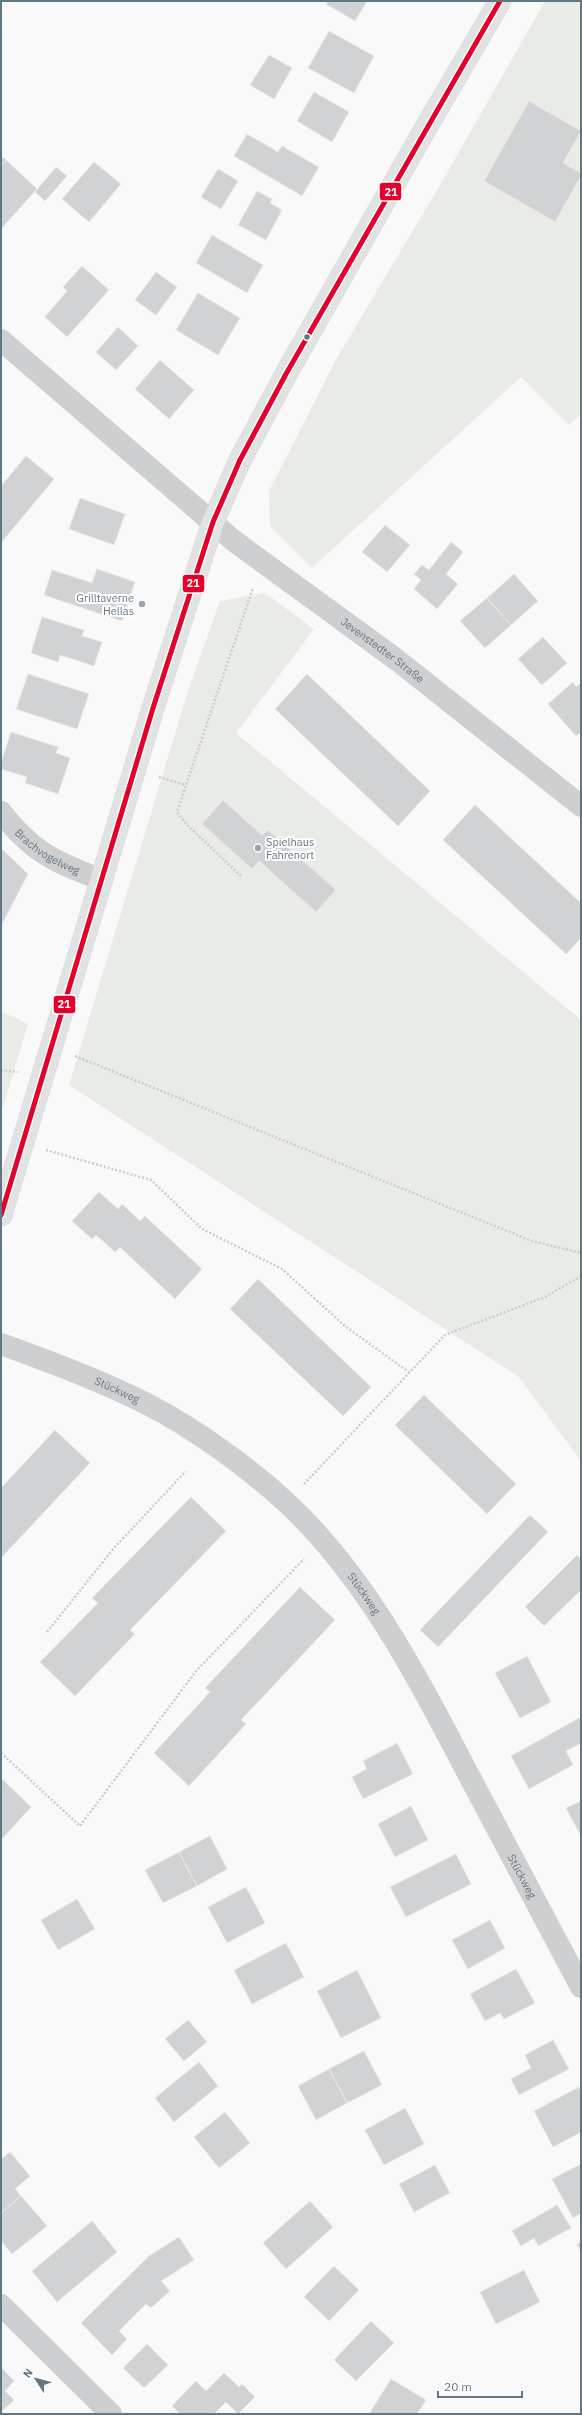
<svg xmlns="http://www.w3.org/2000/svg" width="582" height="2415" font-family="'IBM Plex Sans',sans-serif">
<style>
.green{fill:#e8ebe6}
.building{fill:#d0d2d3;stroke:#e8e8e8}
.lines{fill:none;stroke-linecap:round;stroke-linejoin:round}
.secondary-casing{stroke:#d5d6d7;stroke-width:23}
.path{stroke:#cbcccd;stroke-width:2.5;stroke-dasharray:2 2;stroke-linecap:butt}
.street{stroke:#cecfd0;stroke-width:22}
.secondary{stroke:#e1e2e2;stroke-width:22}
.bus-1-casing{stroke:#fff;stroke-width:8}
.bus-1{stroke:#e4002b;stroke-width:5}
.bus-dot{fill:#657683;stroke:#fff;stroke-width:1.5}
.poi-dot{fill:#99a4ac;stroke:#fff;stroke-width:1.5}
.labels{text-anchor:middle;dominant-baseline:central;stroke-width:4;stroke-linejoin:round;paint-order:stroke}
.poi-label{font-size:11px;fill:#657683;stroke:#fff;text-anchor:end}
.street-label{font-size:11px;fill:#657683;stroke:#fff}
.line-badge{stroke:#fff;stroke-width:1.5}
.badge-label{font-size:11px;text-anchor:middle;font-weight:bold;fill:#fff}
</style>
<rect width="100%" height="100%" fill="#f9f9f9"/>
<!-- green -->
<path class="green" d="M545 1H581V414L569 425 521 377 312 568 270 526 269 491 337 358 443 180Z
M265 593 314 629 236 733 581 1020V1461L519 1377 69 1085 187 694 220 601Z
M1 1011 28 1024 1 1114Z"/>
<!-- building -->
<path class="building" d="M328 1H367L355 21 326 4Z
M329 31 374 56 354 93 308 68Z
M269 55 292 68 274 99 250 85Z
M314 92 349 112 332 142 297 121Z
M529 101 581 131 563 163 581 173V176L555 222 484 181Z
M247 134 278 152 282 146 319 167 302 196 234 156Z
M1 156 6 160 1 166Z
M6 160 37 189 1 229V166Z
M94 162 121 184 89 222 62 199Z
M56 167 67 176 45 201 35 192Z
M218 169 238 181 221 209 201 197Z
M257 191 272 199 270 203 282 210 266 240 238 225Z
M212 235 263 265 247 293 196 263Z
M82 266 109 290 67 337 45 317 67 291 63 287Z
M156 272 177 287 156 315 135 300Z
M198 293 240 318 218 355 176 330Z
M118 327 138 346 116 370 96 352Z
M160 360 194 390 169 419 135 389Z
M26 456 54 479 1 543V486Z
M80 498 125 514 114 545 69 529Z
M385 525 410 545 387 572 362 552Z
M451 542 463 552 446 574 458 584 437 609 414 589 421 580 414 574 422 565 429 570Z
M97 569 135 582 122 621 44 595 52 570 92 583Z
M514 574 538 601 511 625 487 598Z
M487 598 511 625 485 648 460 621Z
M42 617 84 630 82 636 102 642 94 666 60 655 58 662 31 653Z
M543 637 567 663 542 685 518 659Z
M28 674 89 694 77 729 16 709Z
M307 674 430 791 398 826 275 709Z
M573 682 576 687 581 683V732L576 736 548 704Z
M11 732 58 747 56 753 70 758 58 794 25 783 27 777 1 769V762Z
M223 800 262 835 268 830 336 890 316 912 259 861 252 869 202 824Z
M475 805 581 903V938L566 954 443 840Z
M1 848 28 874 1 926Z
M99 1192 118 1209 122 1204 140 1221 145 1216 202 1269 175 1299 120 1247 115 1252 96 1235 92 1239 72 1221Z
M258 1279 371 1387 343 1416 230 1309Z
M424 1395 516 1484 487 1514 395 1425Z
M55 1430 90 1463 1 1558V1488Z
M191 1497 226 1531 130 1630 135 1634 75 1696 40 1662 98 1603 92 1598Z
M530 1515 548 1532 438 1647 420 1630Z
M577 1555 581 1559V1590L544 1626 525 1607Z
M300 1587 335 1620 241 1720 246 1724 189 1786 154 1753 210 1692 205 1688Z
M527 1656 551 1702 520 1718 495 1673Z
M581 1717V1743L566 1751 573 1765 529 1789 511 1756Z
M397 1743 413 1774 363 1799 352 1777 367 1769 363 1761Z
M1 1778 31 1807 1 1840Z
M581 1801V1836L566 1808Z
M411 1806 428 1840 395 1857 378 1824Z
M210 1836 227 1869 197 1886 179 1852Z
M179 1852 197 1886 163 1903 145 1870Z
M456 1854 471 1884 406 1917 390 1887Z
M246 1887 265 1923 227 1943 208 1907Z
M77 1899 95 1929 58 1950 41 1920Z
M490 1920 505 1948 468 1969 452 1940Z
M286 1943 304 1977 252 2004 234 1970Z
M516 1969 535 2003 504 2019 500 2013 485 2021 470 1994Z
M357 1970 381 2018 341 2038 317 1991Z
M188 2020 207 2042 184 2061 165 2039Z
M553 2040 569 2069 519 2095 511 2079 531 2068 525 2055Z
M364 2051 382 2085 347 2103 329 2069Z
M199 2062 218 2086 174 2122 155 2098Z
M329 2069 347 2103 316 2120 298 2086Z
M579 2087 581 2091V2132L553 2147 534 2111Z
M405 2108 424 2144 384 2165 365 2130Z
M225 2112 250 2143 219 2168 194 2137Z
M10 2152 30 2176 15 2189 21 2196 1 2213V2159Z
M581 2164V2213L573 2218 552 2179Z
M435 2165 450 2193 414 2212 399 2184Z
M21 2196 47 2226 12 2254 1 2241V2213Z
M310 2201 333 2227 286 2269 263 2243Z
M557 2205 571 2228 538 2246 534 2238 521 2246 512 2231Z
M92 2221 117 2252 57 2302 32 2271Z
M179 2237 194 2260 161 2281 170 2291 151 2308 146 2304 119 2331 127 2339 112 2355 81 2323 149 2256Z
M581 2242V2252L577 2244Z
M334 2266 359 2290 329 2321 304 2297Z
M524 2270 540 2302 496 2324 480 2292Z
M371 2321 394 2343 356 2381 334 2360Z
M147 2344 168 2365 144 2388 123 2368Z
M1 2367 14 2381 5 2391 14 2400 1 2412Z
M224 2373 239 2387 242 2384 255 2397 238 2414 226 2402 214 2414H180L172 2406 196 2381 206 2391Z
M391 2379 426 2400 417 2414H369Z"/>
<g class="lines">
<!-- secondary casing -->
<g class="secondary-casing">
<path id="secondary" d="M1 1215 153 708 213 522 240 460 286 374 424 131 500 1"/>
</g>
<!-- path -->
<path class="path" d="M159 777 186 785
M241 876 187 825 177 812 253 588
M75 1056 532 1241 581 1253
M1 1070 18 1072
M46 1150 151 1180 202 1229 282 1269 345 1326 410 1373
M304 1484 445 1335 545 1297 581 1276
M47 1632 114 1548 186 1471
M1 1753 80 1826 197 1670 304 1559"/>
<!-- street -->
<g class="street">
<path id="s1" d="M1 340 234 541 397 660 581 806"/>
<path id="s2" d="M1 812C33 853 55 862 102 880"/>
<path id="s3" d="M1 1344C50 1362 100 1380 147 1404 194 1428 248 1467 287 1503 366 1577 415 1673 465 1768 503 1841 542 1914 581 1987"/>
<path d="M1 2305 111 2414"/>
</g>
<!-- secondary -->
<use href="#secondary" class="secondary"/>
<!-- bus-1 casing -->
<g class="bus-1-casing">
<path id="bus-1" d="M1 1215 153 708 213 522 240 460 286 374 500 1"/>
</g>
<!-- bus-1 -->
<use href="#bus-1" class="bus-1"/>
</g>
<!-- markers -->
<circle class="bus-dot" cx="307" cy="337" r="3.5"/>
<g class="poi-dot">
<circle cx="142" cy="604" r="4"/>
<circle cx="258" cy="848" r="4"/>
</g>
<g class="labels">
<!-- poi labels -->
<g class="poi-label">
<text x="134" y="598">Grilltaverne<tspan x="134" dy="13">Hellas</tspan></text>
<text x="266" y="842" text-anchor="start">Spielhaus<tspan x="266" dy="13">Fahrenort</tspan></text>
</g>
<!-- street labels -->
<g class="street-label">
<text stroke="none"><textPath href="#s1" startOffset="492">Jevenstedter Straße</textPath></text>
<text stroke="none"><textPath href="#s2" startOffset="62">Brachvogelweg</textPath></text>
<text stroke="none"><textPath href="#s3" startOffset="125">Stückweg</textPath></text>
<text stroke="none"><textPath href="#s3" startOffset="449">Stückweg</textPath></text>
<text stroke="none"><textPath href="#s3" startOffset="773">Stückweg</textPath></text>
</g>
</g>
<g class="line-badge">
<rect x="379" y="182" width="23" height="19" rx="4" fill="#e4002b"/>
<rect x="182" y="574" width="23" height="19" rx="4" fill="#e4002b"/>
<rect x="53" y="995" width="23" height="19" rx="4" fill="#e4002b"/>
</g>
<g class="badge-label">
<text x="391" y="196">21</text>
<text x="193" y="587">21</text>
<text x="64" y="1008">21</text>
</g>
<!-- border -->
<rect width="582" height="2415" fill="none" stroke="#657683" stroke-width="4"/>
<!-- north arrow -->
<g transform="translate(36 2379) rotate(306)" stroke="#ffffff" stroke-width="3" paint-order="stroke">
<path d="M0-3L7 15L0 10L-7 15Z" fill="#657683"/>
<text y="-6" font-size="11" font-weight="bold" text-anchor="middle" fill="#657683">N</text>
</g>
<!-- scale -->
<path d="M438 2391v6h84v-6" fill="none" stroke="#657683" stroke-width="2"/>
<text x="444" y="2391" font-size="12" fill="#657683" stroke="#ffffff" stroke-width="3" paint-order="stroke">20 m</text>
</svg>
